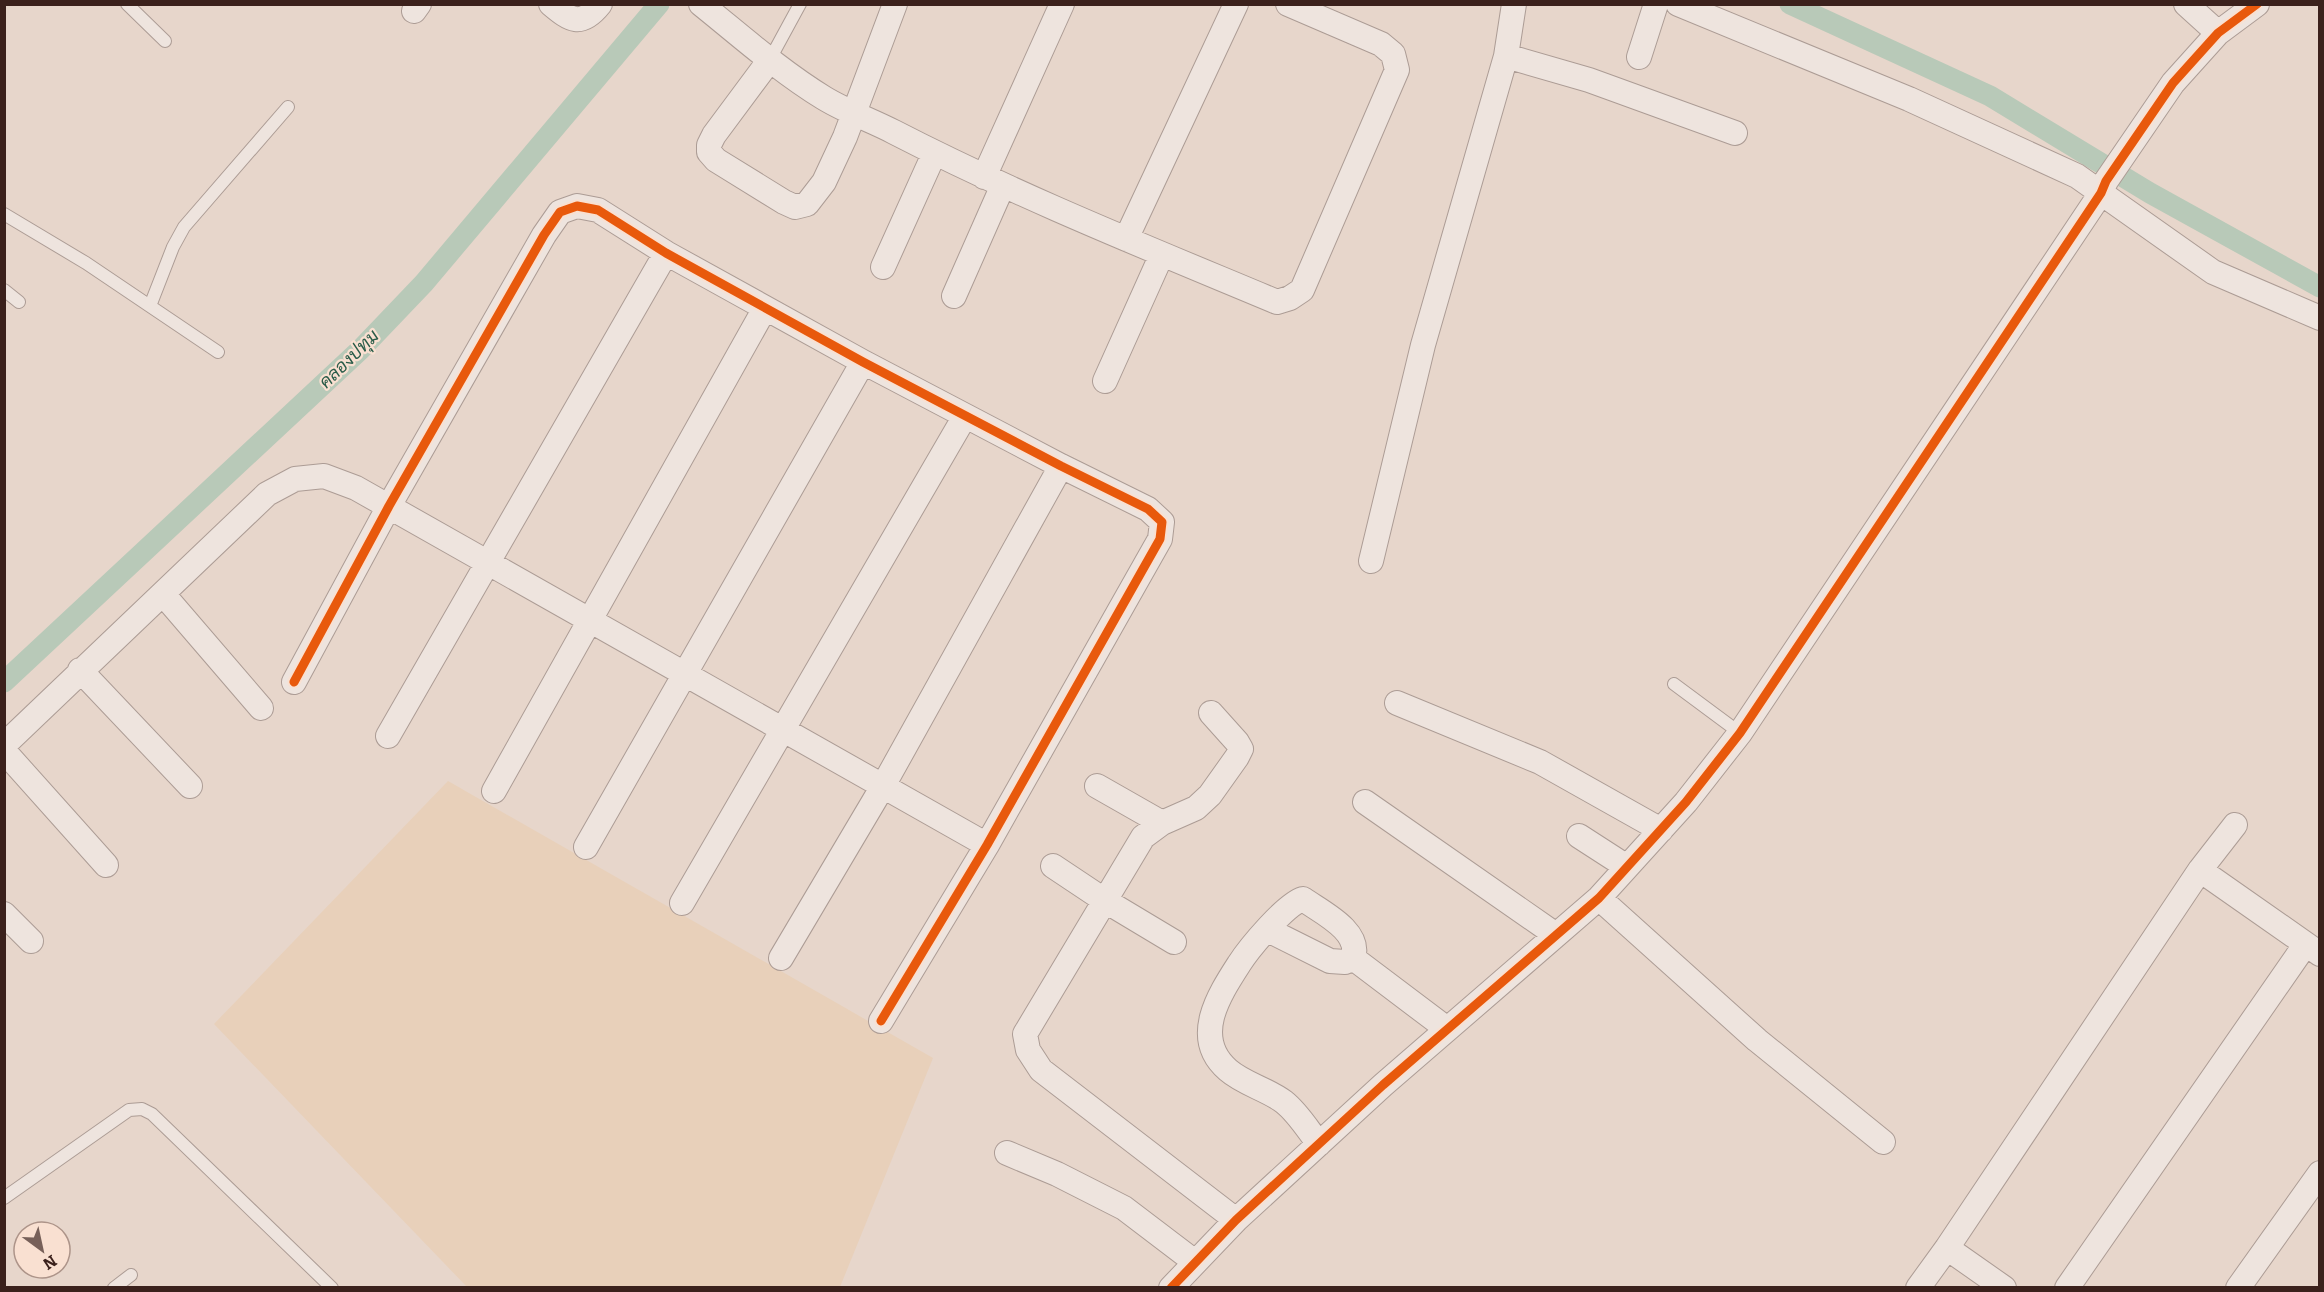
<svg xmlns="http://www.w3.org/2000/svg" width="2324" height="1292" font-family="Bitter,Sarabun,serif">
<style>
.farmland{fill:#e8d0ba}
.lines{fill:none;stroke-linecap:round;stroke-linejoin:round}
.canal{stroke:#b8c9b8;stroke-width:21}
.lane-casing{stroke:#ac9c95;stroke-width:14}
.street-casing{stroke:#ac9c95;stroke-width:26}
.lane{stroke:#eee4de;stroke-width:12}
.street{stroke:#eee4de;stroke-width:24}
.cycleway-casing{stroke:#f9e0d1;stroke-width:13}
.cycleway{stroke:#e8590c;stroke-width:9}
.labels{text-anchor:middle;dominant-baseline:central;stroke-width:4.5;stroke-linejoin:round;paint-order:stroke}
.water-label{font-size:18px;font-style:italic;fill:#2a5c49;stroke:#f9e0d1}
</style>
<rect width="100%" height="100%" fill="#e7d6cb"/>
<!-- farmland -->
<path class="farmland" d="M448 781 933 1058 840 1287 468 1288 214 1024Z"/>
<g class="lines">
<!-- canal -->
<path class="canal" d="M1790 4 1990 96 2150 193 2320 287
M4 682 361 349 424 283 659 4"/>
<!-- lane casing -->
<g class="lane-casing">
<path id="lane" d="M127 4 165 41
M769 61 800 4
M4 214 86 263 218 352
M4 290 19 302
M150 306 173 247 184 227 288 107
M1674 684 1740 733
M4 1198 129 1110 142 1109 152 1114 332 1288
M114 1288 131 1275"/>
</g>
<!-- street casing -->
<g class="street-casing">
<path id="street" d="M551 4C570 20 581 28 600 4
M701 4C742 37 780 71 824 98 847 112 871 120 894 132 1018 196 1148 248 1277 302L1290 298 1302 290 1397 70 1393 54 1381 44 1288 4
M1678 4 1909 99 2077 176 2213 272 2320 318
M2186 4 2218 33
M414 11 419 4
M1506 56 1589 80 1735 133
M1639 57 1656 4
M769 61 714 135 709 145V152L716 160 784 202 795 207 807 204 824 182 845 137 895 4
M984 177 1062 4
M1126 239 1236 4
M883 267 934 154
M954 296 1003 185
M1105 381 1162 254
M1371 561 1423 345 1506 56 1514 4
M163 594 261 708
M80 670 190 786
M294 682 389 506 544 235 560 212 577 206 598 210 666 253 863 362 1061 466 1148 509 1162 522 1160 539 987 845 881 1021
M1397 703 1540 762 1661 830
M1211 713 1237 742 1241 749 1237 757 1210 795 1196 808 1162 823 1143 837 1025 1034 1028 1050 1041 1070 1236 1220
M388 736 666 253
M4 745 267 494 295 479 324 476 356 488 987 845
M4 751 106 865
M1097 786 1162 823
M494 791 765 308
M1365 802 1556 935
M1579 836 1627 867
M586 847 863 362
M1053 866 1104 900 1174 942
M2200 870 2320 954
M1599 898 1757 1040 1883 1142
M682 903 965 416
M4 914 31 941
M1268 930 1330 961 1345 962 1353 958
M781 958 883 786 1061 466
M1319 1144C1308 1130 1298 1113 1284 1102 1267 1089 1244 1084 1228 1070 1191 1038 1219 995 1239 964 1250 947 1286 904 1303 899 1321 912 1362 931 1353 958L1447 1029
M1007 1153 1057 1174 1124 1208 1195 1262
M1947 1248 2004 1288
M1171 1288 1236 1220 1383 1085 1599 898 1686 802 1740 733 2101 193 2106 181 2173 83 2218 33 2257 4
M1918 1288 1947 1248 2200 870 2235 825
M2067 1288 2305 945
M2238 1288 2320 1173"/>
</g>
<!-- lane -->
<use href="#lane" class="lane"/>
<!-- street -->
<use href="#street" class="street"/>
<!-- cycleway casing -->
<g class="cycleway-casing">
<path id="cycleway" d="M294 682 389 506 544 235 560 212 577 206 598 210 666 253 863 362 1061 466 1148 509 1162 522 1160 539 987 845 881 1021
M1171 1288 1236 1220 1383 1085 1599 898 1686 802 1740 733 2101 193 2106 181 2173 83 2218 33 2257 4"/>
</g>
<!-- cycleway -->
<use href="#cycleway" class="cycleway"/>
</g>
<g class="labels">
<!-- water labels -->
<g class="water-label">
<text transform="translate(349 359) rotate(-44)">คลองปทุม</text>
</g>
</g>
<!-- border -->
<rect width="2324" height="1292" fill="none" stroke="#3b211c" stroke-width="12"/>
<!-- north arrow -->
<g transform="translate(42 1250) rotate(147)"><circle r="28" fill="#f9e0d1" stroke="#ad9489" stroke-width="1.5"/>
<path d="M0-4.5L10 22L0 15L-10 22Z" fill="#776059"/>
<text y="-9" font-size="16" font-weight="bold" text-anchor="middle" fill="#3b211c">N</text>
</g>
</svg>
